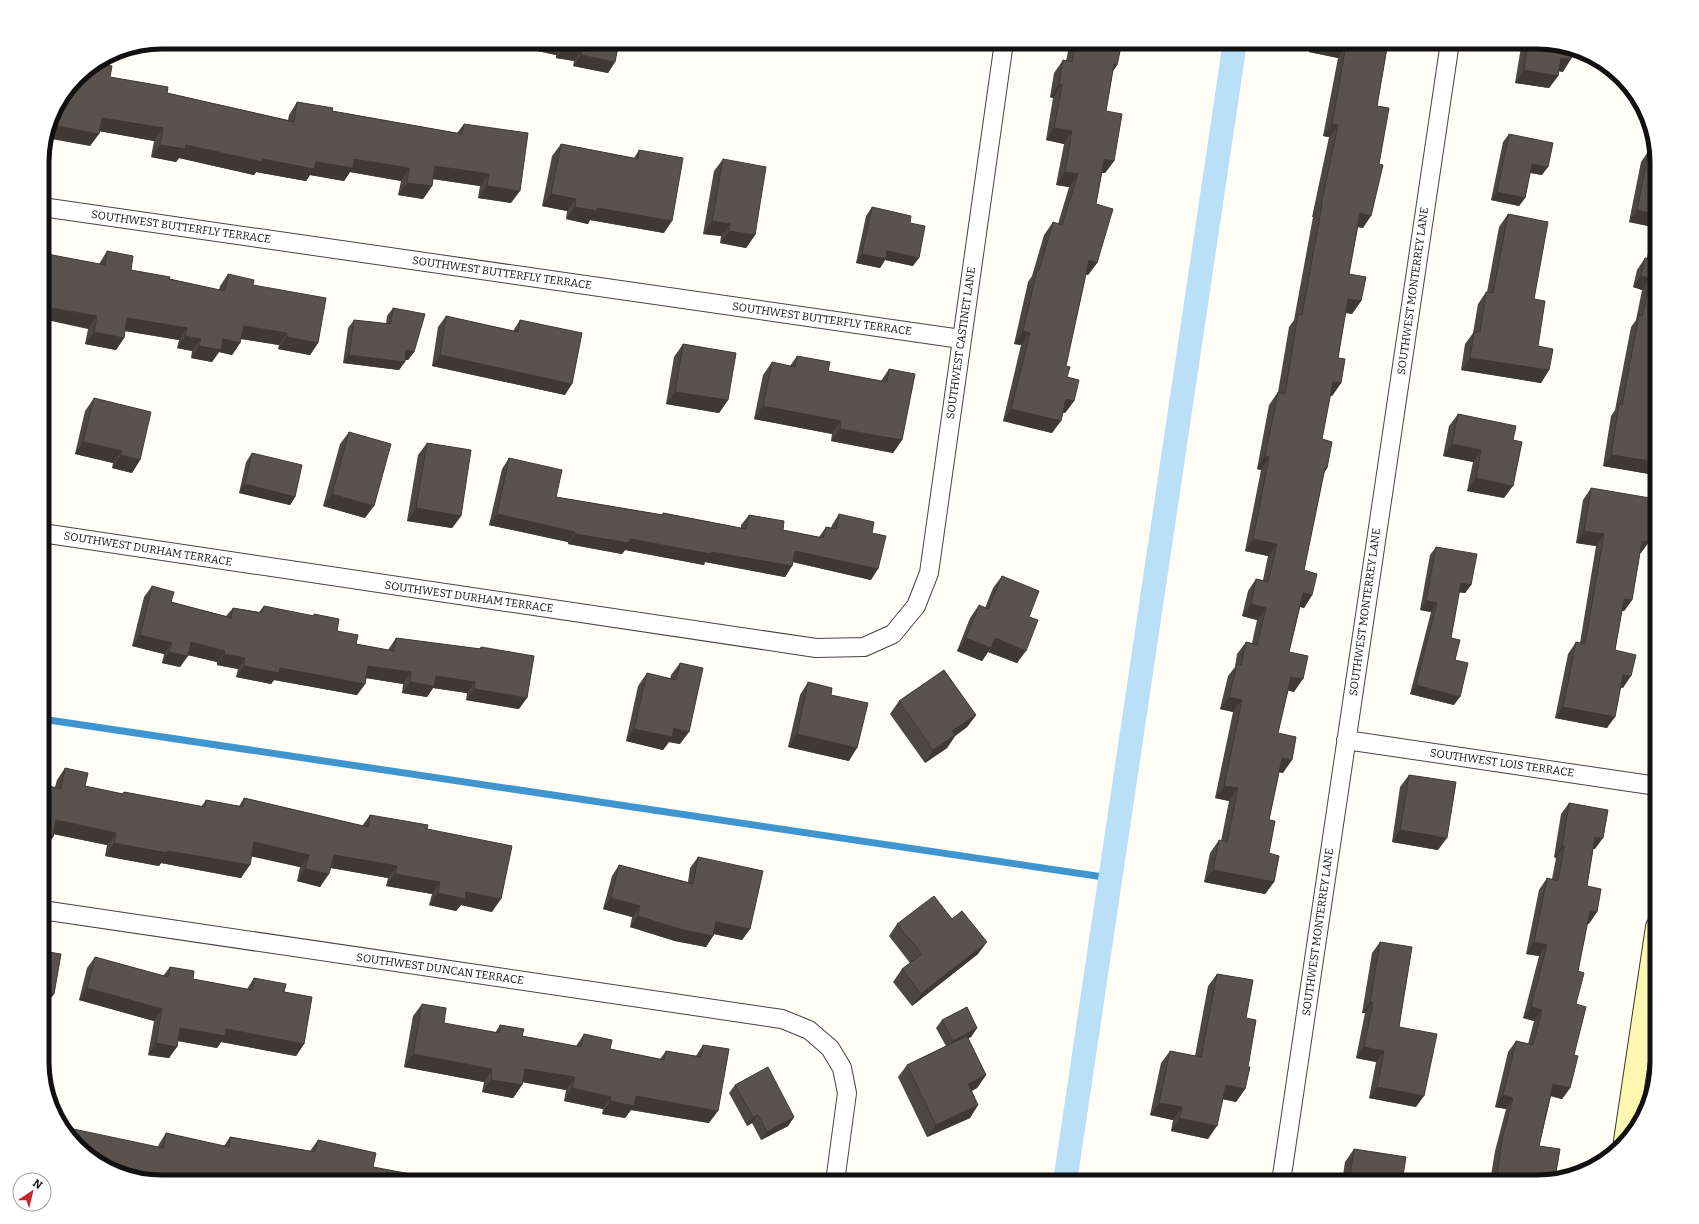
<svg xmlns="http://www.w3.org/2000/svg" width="1699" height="1224" font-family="Bitter,serif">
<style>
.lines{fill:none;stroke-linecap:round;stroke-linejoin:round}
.stream{stroke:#3f96cf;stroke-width:7}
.canal{stroke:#b9e0f7;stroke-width:24}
.street-casing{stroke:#444;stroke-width:20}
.secondary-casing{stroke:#333;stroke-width:24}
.street{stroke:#fff;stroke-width:18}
.secondary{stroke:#fff6b0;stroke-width:22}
.wall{fill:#4d4742}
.shaded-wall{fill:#3f3936}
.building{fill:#5a524d;stroke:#3f3936}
.labels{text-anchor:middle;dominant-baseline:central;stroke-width:4;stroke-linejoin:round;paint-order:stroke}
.street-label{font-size:11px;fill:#111;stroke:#fff}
.rim{fill:none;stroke:#111;stroke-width:5}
</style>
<rect width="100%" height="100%" fill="#fffdf5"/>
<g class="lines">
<!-- stream -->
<path class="stream" d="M42 719 1110 878"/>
<!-- canal -->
<path class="canal" d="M1065 1182 1235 42"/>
<!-- street casing -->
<g class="street-casing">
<path id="street" d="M42 207 961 339
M42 533 816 648 864 647 893 634 916 606 929 573 1004 42
M1346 740 1657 786
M42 910 782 1019 809 1030 830 1048 842 1068 847 1093 835 1182
M1281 1182 1450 42"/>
</g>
<!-- secondary casing -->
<g class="secondary-casing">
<path id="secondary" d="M1625 1141 1657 927"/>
</g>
<!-- street -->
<use href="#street" class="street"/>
<!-- secondary -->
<use href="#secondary" class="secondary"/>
</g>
<!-- wall -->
<path class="wall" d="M497 42H619L615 62 608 73 573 66 574 61 556 58V55Z
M1070 42H1122L1117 65 1113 71 1106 111 1114 161 1105 173H1102L1096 204 1097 263 1088 275 1086 274 1066 366 1067 377 1074 401 1065 413H1063L1052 433 1003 421 1021 345 1014 344 1028 282 1032 276 1044 235 1053 222 1058 224 1069 187 1056 185 1064 144 1046 140 1053 98 1050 97 1054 73 1063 60 1066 61Z
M1311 42H1388L1377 106 1363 228 1358 227 1349 274 1361 301 1352 314 1345 313 1338 358 1341 383 1332 396 1330 395 1322 439 1327 468 1324 473 1304 570 1312 595 1304 608 1300 607 1289 652 1294 692 1288 690 1278 733 1283 773 1279 772 1269 820V853L1274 882 1265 894 1204 882 1210 853 1219 840 1221 841 1229 801 1215 798 1233 712 1220 709 1228 676 1235 667 1237 654 1246 642 1252 643 1257 620 1242 616 1248 591 1256 579 1263 580 1268 556 1245 551 1261 470 1257 469 1269 405 1278 392 1289 327 1294 320 1313 217H1312L1329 137 1323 136 1338 58 1309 52Z
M1506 42H1538L1563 72 1559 71 1558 76 1549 88 1515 83 1521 47 1505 45Z
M110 77 167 93 288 120 289 115 297 102 332 111 457 133 464 124 511 203 478 198 480 186 433 179 432 186 423 199 398 195 401 181 350 172 344 181 310 175 306 181 256 172 254 175 179 158 176 162 151 157 154 141 99 131 90 146Z
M1509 134 1542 175 1530 173 1525 198 1519 206 1491 200 1503 142Z
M561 144 634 158 639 150 664 233 590 220 588 224 566 219 567 211 542 206 552 156Z
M1649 150 1657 161V471L1655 475 1603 466 1611 416 1615 410 1631 327 1636 320 1642 290 1633 287 1637 270 1645 258H1647L1653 227 1629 222 1641 162Z
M723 159 755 235 746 248 720 243 721 236 703 234 714 171Z
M872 207 910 223 913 266 885 260 880 268 856 263 866 216Z
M1508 214 1534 299 1538 346 1549 370 1541 383 1461 370 1465 344 1473 333 1478 304 1486 292H1487L1499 227Z
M107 251 131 270 219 290 220 286 228 274 253 285 318 343 310 355 278 349 279 345 241 339 240 343 232 355 219 352 212 362 191 358 192 351 177 348 179 340 125 331 124 338 116 350 85 344 88 329 47 254 99 264Z
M393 308 414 352 408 360H405L399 370 343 363 348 328 354 320 386 324 387 316Z
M446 316 513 331 520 320 565 395 432 366 438 327Z
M683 344 728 400 719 413 666 404 674 357Z
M797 356 828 371 881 381 889 369 902 440 893 453 831 441 832 434 754 419 763 375 772 362 790 366Z
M94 398 140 460 132 473 112 468 113 463 75 454 85 411Z
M1458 414 1513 440 1504 498 1467 491 1473 462 1443 456 1449 426Z
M349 432 365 518 323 506 340 444Z
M427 443 461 516 452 528 407 521 418 455Z
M252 453 295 497 290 505 239 493 246 462Z
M509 458 556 497 662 515 663 513 741 528V525L749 515 783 530 819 537 826 527 831 528 832 525 839 514 872 533 871 580 793 562 792 566 785 577 705 562 704 565 625 550 622 554 568 544V542L489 525 502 469Z
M1591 488 1641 553H1640L1632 600 1624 611H1622L1615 650 1623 688 1621 687 1607 728 1555 718 1568 654 1576 642 1580 643 1596 546 1576 543 1583 500Z
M1436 547 1471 585 1465 593 1459 592 1451 638 1455 660 1454 705 1410 694 1431 612 1420 610 1430 555Z
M1002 576 1029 617 1017 663 988 652 982 661 957 651 970 618 979 605 985 608 993 588Z
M152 586 171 602 226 616 233 608 259 612 264 606 313 616 314 614 356 644 388 650 396 638 479 649 481 647 519 709 466 700 467 693 433 688 427 697 402 693 403 684 366 678 365 684 357 695 274 680 271 684 236 677 238 669 217 665V662L188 655 180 667 162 663 164 654 132 646 144 597Z
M680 663V744L669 742 663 750 626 741 638 686 647 673 670 679 671 675Z
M808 682 831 695 849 761 788 747 800 695Z
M899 701 976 715 967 727 955 736 947 748 925 763 890 714Z
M65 768 85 786 122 794 124 792 201 807 206 800 239 806 244 798 362 826 370 815 427 829 492 912 461 905 456 911 429 905 432 894 386 886 388 878 331 868 320 887 297 881 300 867 252 856 241 878 161 863 159 866 105 856 107 845 54 834 53 837 44 849H42V785L55 787 57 780Z
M1409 775 1438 850 1392 842 1400 787Z
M1569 803 1595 849H1593L1587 886 1589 924 1587 923 1578 971 1574 1055 1570 1088 1562 1099 1551 1096 1539 1146 1537 1182H1490L1495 1151 1506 1109 1495 1107 1508 1052 1516 1041 1528 1044 1534 1021 1523 1018 1539 956 1526 954 1539 890 1547 878 1552 879 1556 858 1554 857 1561 814Z
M698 857 750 929 742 940 714 934 713 936 706 947 675 941 630 927 632 917 603 909 612 876 619 865 688 882 690 868Z
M897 924 978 954 912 1006 893 982 902 969 910 963 889 936Z
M1380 942 1399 1027 1416 1107 1369 1098 1376 1062 1356 1058 1365 1013H1362L1372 953Z
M95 957 163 976 170 967 193 979 247 989 254 978 284 992 304 1044 296 1056 221 1042 217 1048 178 1041 169 1058 148 1055 154 1021 79 1000 87 968Z
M1217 974 1246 1018 1248 1067 1245 1089 1236 1102 1223 1099 1208 1139 1171 1131 1173 1120 1150 1115 1161 1063 1170 1051 1195 1056 1208 986Z
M422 1004 444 1023 495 1033 500 1025 522 1036 576 1046 584 1034 610 1049 660 1059 666 1051 696 1056 703 1045 709 1123 631 1110 625 1118 602 1114 603 1109 564 1101 566 1090 522 1082V1085L513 1098 482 1092 484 1082 404 1067 413 1016Z
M942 1020 977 1028 971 1037 968 1038 986 1075 977 1088 972 1091 978 1105 970 1118 927 1137 898 1077 907 1065 946 1046 936 1028Z
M735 1085 794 1117 788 1126 761 1140 752 1123 747 1126 729 1093Z
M166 1133 224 1146 230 1137 310 1151 318 1140 373 1167 161 1182 158 1147 159 1144Z
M1354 1149 1402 1182H1342L1345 1162Z"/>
<!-- shaded-wall -->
<path class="shaded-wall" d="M299 42H345L340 49Z
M497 42H551L564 45 556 55Z
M1316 42H1330L1346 45 1338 58 1309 52Z
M1507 42H1525L1521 47 1505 45Z
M563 47 582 50 574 61 556 58Z
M581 55 615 62 608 73 573 66Z
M1561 58 1571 59 1563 72 1552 70Z
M1114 64 1117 65 1109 77Z
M1524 70 1558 76 1549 88 1515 83Z
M1059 84 1062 85 1053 98 1050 97Z
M102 118 163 128 154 141 93 130Z
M49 124 99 134 90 146 46 138Z
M1332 124 1338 125 1329 137 1323 136Z
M1054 128 1072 131 1064 144 1046 140Z
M160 145H186L263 159 316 162 354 159 409 168 401 181 350 172 344 181 310 175 306 181 256 172 254 175 179 158 176 162 151 157Z
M1104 159 1114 161 1105 173 1096 171Z
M1532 164 1548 167 1542 175 1526 172Z
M435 166 489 174 480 186 426 178Z
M1065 172 1078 174 1069 187 1056 185Z
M407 183 432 186 423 199 398 195Z
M487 186 520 191 511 203 478 198Z
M1497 192 1525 198 1519 206 1491 200Z
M551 194 576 199 567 211 542 206Z
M1321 205H1322L1313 217H1312Z
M575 207 597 208 672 221 664 233 590 220 588 224 566 219Z
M1637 210 1657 215V222L1653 227 1629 222Z
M1360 213 1371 216 1363 228 1352 226Z
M712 221 730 224 721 236 703 234Z
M729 231 755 235 746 248 720 243Z
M887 251 919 258 913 266 885 260 880 268 856 263 862 254Z
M1089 260 1097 263 1088 275 1081 273Z
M1641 276 1651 278 1642 290 1633 287Z
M1348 299 1361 301 1352 314 1339 311Z
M42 306 97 316 88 329 42 319Z
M127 318 187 328 179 340 119 330Z
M244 326 287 333 279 345 235 338Z
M1023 331 1030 333 1021 345 1014 344Z
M94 332 124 338 116 350 85 344Z
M185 336 201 339 192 351 177 348Z
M287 337 318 343 310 355 278 349Z
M223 339 240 343 232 355 219 352 212 362 191 358 199 346Z
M406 350 414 352 408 360 401 359Z
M349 355 405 362 399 370 343 363Z
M440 355 572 384 565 395 432 366Z
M1470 358 1549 370 1541 383 1461 370Z
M1333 382 1341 383 1332 396 1324 394Z
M675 392 728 400 719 413 666 404Z
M1066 399 1074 401 1065 413 1057 411Z
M763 406 841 421 832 434 754 419Z
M1011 409 1061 421 1052 433 1003 421Z
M840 429 902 440 893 453 831 441Z
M83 442 122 451 113 463 75 454Z
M1452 444 1481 450 1473 462 1443 456Z
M121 455 140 460 132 473 112 468Z
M1611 455 1657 462V471L1655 475 1603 466Z
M1265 456 1269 457 1261 470 1257 469Z
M1325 468H1327L1319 481Z
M1476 478 1513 486 1504 498 1467 491Z
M245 484 295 497 290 505 239 493Z
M332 494 374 506 365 518 323 506Z
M416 508 461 516 452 528 407 521Z
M497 514 575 532 568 542 489 525Z
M1584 531 1604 534 1596 546 1576 543Z
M575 534 630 539 712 552 792 566 785 577 705 562 704 565 625 550 622 554 568 544Z
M1253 539 1277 544 1268 556 1245 551Z
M1642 541 1649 542 1641 553 1634 552Z
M795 551 878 569 871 580 788 561Z
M1461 583 1471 585 1465 593 1455 592Z
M1303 593 1312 595 1304 608 1294 605Z
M1624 599 1632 600 1624 611 1616 610Z
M1426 601 1437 603 1431 612 1420 610Z
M1251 604 1266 608 1257 620 1242 616Z
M140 635 172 643 164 654 132 646Z
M966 638H995L1026 651 1017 663 988 652 982 661 957 651Z
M191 642 225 651 217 662 183 654Z
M169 652 188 656 180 667 162 663Z
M224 654 245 658 238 669 217 665Z
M244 666 280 668 365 684 357 695 274 680 271 684 236 677Z
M368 666 411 672 403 684 360 677Z
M1623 675 1631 676 1623 688 1615 686Z
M436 676 475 682 467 693 433 688 427 697 402 693 410 682Z
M1291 677 1303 679 1294 692 1282 689Z
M1416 685 1460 697 1454 705 1410 694Z
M474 689 527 698 519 709 466 700Z
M1229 697 1242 700 1233 712 1220 709Z
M1563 707 1615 717 1607 728 1555 718Z
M976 715 967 727 955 736 947 748 925 763 933 750 952 731Z
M674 728 689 732 680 744 669 742 663 750 626 741 634 729Z
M797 734 857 748 849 761 788 747Z
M1282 758 1292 760 1283 773 1273 771Z
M1224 786 1238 788 1229 801 1215 798Z
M56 820 116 833 107 845 48 833Z
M1400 830 1447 838 1438 850 1392 842Z
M42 834 53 837 44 849H42Z
M1595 837 1603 838 1595 849 1587 848Z
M254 842 309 855 300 867 245 855Z
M114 843 168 851 250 865 241 878 161 863 159 866 105 856Z
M1562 846H1564L1556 858 1554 857Z
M334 855 397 866 388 878 325 867Z
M305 869 329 874 320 887 297 881Z
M1213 870 1274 882 1265 894 1204 882Z
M395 874 440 882 432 894 386 886Z
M466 892 501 899 492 912 461 905 456 911 429 905 438 893Z
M611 898 640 906 632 917 603 909Z
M1590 911 1597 912 1589 924 1582 922Z
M638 916 713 936 706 947 675 941 630 927Z
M716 922 750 929 742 940 709 933Z
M987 942 978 954 912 1006 921 994Z
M1534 942 1547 945 1539 956 1526 954Z
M87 988 162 1009 154 1021 79 1000Z
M42 992 54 994 45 1007 42 1006Z
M1370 1002H1373L1365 1013H1362Z
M1531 1007 1542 1010 1534 1021 1523 1018Z
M180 1028 226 1029 304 1044 296 1056 221 1042 217 1048 172 1040Z
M977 1028 971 1037 947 1049 953 1041Z
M156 1043 177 1047 169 1058 148 1055Z
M1364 1047 1384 1051 1376 1062 1356 1058Z
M413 1054 492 1069 484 1082 404 1067Z
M525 1069 575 1077 566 1090 516 1081Z
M986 1075 977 1088 960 1096 968 1084Z
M491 1080 522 1085 513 1098 482 1092Z
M1553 1084 1570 1088 1562 1099 1546 1095Z
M1226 1085 1245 1089 1236 1102 1217 1098Z
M1377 1087 1424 1096 1416 1107 1369 1098Z
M572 1088 611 1097 603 1109 564 1101Z
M1503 1095 1513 1098 1506 1109 1495 1107Z
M636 1096 718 1111 709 1123 631 1110 625 1118 602 1114 610 1101Z
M1159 1103 1182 1107 1173 1120 1150 1115Z
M978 1105 970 1118 927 1137 936 1125Z
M758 1115 752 1123 747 1126 753 1117Z
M794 1117 788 1126 761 1140 767 1132Z
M1179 1118 1217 1126 1208 1139 1171 1131Z
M113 1168 176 1182H161L123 1176 111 1169Z
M1497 1176 1537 1182H1493Z"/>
<!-- building -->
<path class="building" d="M551 42H619L615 62 581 55 582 50 563 47 564 45Z
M1076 42H1122L1117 65 1114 64 1106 111 1122 114 1114 161 1104 159 1096 204 1113 209 1097 263 1089 260 1066 366 1070 367 1067 377 1079 380 1074 401 1066 399 1061 421 1011 409 1030 333 1023 331 1037 270H1039L1053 222 1062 225 1078 174 1065 172 1072 131 1054 128 1062 85 1059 84 1063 60 1072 62Z
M1330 42H1388L1377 106 1389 108 1379 164 1383 165 1371 216 1360 213 1349 274 1366 277 1361 301 1348 299 1338 358 1345 359 1341 383 1333 382 1322 439 1332 442 1327 468H1325L1304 570 1317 574 1312 595 1303 593 1289 652 1308 656 1303 679 1291 677 1278 733 1296 737 1292 760 1282 758 1269 820 1275 821 1269 853 1279 856 1274 882 1213 870 1219 840 1227 842 1238 788 1224 786 1242 700 1229 697 1237 664 1241 665 1246 642 1257 645 1266 608 1251 604 1256 579 1268 582 1277 544 1253 539 1269 457 1265 456 1278 392 1285 394 1298 314 1302 315 1322 205H1321L1338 125 1332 124 1346 45Z
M1528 42H1538L1573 48 1571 59 1561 58 1558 76 1524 70Z
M98 63 112 66 110 77 168 87 167 93 294 122 297 102 333 108 332 111 462 134 464 124 528 133 520 191 487 186 489 174 435 166 432 186 407 183 409 168 354 159 353 168 316 162 314 169 263 159V162L186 145 185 149 160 145 163 128 102 118 99 134 49 124 51 116 77 77Z
M1509 134 1553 143 1548 167 1532 164 1525 198 1497 192Z
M561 144 638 159 639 150 683 158 672 221 597 208V211L575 207 576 199 551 194Z
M1649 150 1655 151 1657 161V215L1637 210Z
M723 159 766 167 755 235 729 231 730 224 712 221Z
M872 207 911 216 910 223 925 226 919 258 887 251 886 259 862 254Z
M1508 214 1548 222 1534 299 1545 301 1538 346 1553 349 1549 370 1470 358 1474 332H1480L1486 292 1493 293Z
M1657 237V462L1611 455 1619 404 1622 405 1639 315 1642 316 1651 278 1641 276 1645 258 1652 259Z
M42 244 48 245 47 254 105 265 107 251 133 256 131 270 170 277 169 279 225 291 228 274 254 280 253 285 326 298 318 343 287 337V333L244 326 240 343 223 339 221 350 199 346 201 339 185 336 187 328 127 318 124 338 94 332 97 316 42 306Z
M393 308 425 314 414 352 406 350 405 362 349 355 354 320 391 324Z
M446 316 518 332 520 320 582 333 572 384 440 355Z
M683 344 736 353 728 400 675 392Z
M797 356 830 362 828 371 887 382 889 369 915 374 902 440 840 429 841 421 763 406 772 362 795 367Z
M94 398 151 412 140 460 121 455 122 451 83 442Z
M1458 414 1516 426 1513 440 1522 442 1513 486 1476 478 1481 450 1452 444Z
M349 432 391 444 374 506 332 494Z
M427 443 471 450 461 516 416 508Z
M252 453 302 465 295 497 245 484Z
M509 458 562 470 556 497 663 515V513L746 529 749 515 784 521 783 530 823 538 826 527 836 529 839 514 874 522 872 533 886 536 878 569 795 551 792 566 712 552 711 554 630 539 629 543 575 534V532L497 514Z
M1591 488 1656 499 1649 542 1642 541 1632 600 1624 599 1615 650 1636 655 1631 676 1623 675 1615 717 1563 707 1576 642 1585 644 1604 534 1584 531Z
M1436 547 1477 554 1471 585 1461 583 1451 638 1460 640 1455 660 1468 663 1460 697 1416 685 1437 603 1426 601Z
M1002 576 1039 591 1029 617 1038 620 1026 651 995 638 991 648 966 638 979 605 988 609Z
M152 586 174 592 171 602 231 618 233 608 262 613 264 606 314 616V614L339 619 337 631 358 635 356 644 394 651 396 638 481 649V647L534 656 527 698 474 689 475 682 436 676 434 686 410 682 411 672 368 666 365 684 280 668 279 673 244 666 245 658 224 654 225 651 191 642 188 656 169 652 172 643 140 635Z
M680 663 703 668 689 732 674 728 672 737 634 729 647 673 676 680Z
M944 670 976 715 952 731 955 735 933 750 899 701Z
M808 682 832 688 831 695 868 703 857 748 797 734Z
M65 768 88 773 85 786 123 794 124 792 205 807 206 800 243 807 244 798 368 827 370 815 428 825 427 829 512 846 501 899 466 892 465 899 438 893 440 882 395 874 397 866 334 855 329 874 305 869 309 855 254 842 250 865 168 851 167 853 114 843 116 833 56 820 53 837 42 834V785L61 789Z
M1409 775 1456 782 1447 838 1400 830Z
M1569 803 1608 810 1603 838 1595 837 1587 886 1601 889 1597 912 1590 911 1578 971 1584 973 1576 1004 1586 1007 1574 1055 1578 1056 1570 1088 1553 1084 1539 1146 1560 1149 1555 1178 1537 1182 1497 1176 1502 1140 1513 1098 1503 1095 1516 1041 1533 1045 1542 1010 1531 1007 1547 945 1534 942 1547 878 1558 881 1564 846H1562Z
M698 857 763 871 750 929 716 922 713 936 683 930 638 916 640 906 611 898 619 865 693 884Z
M934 896 952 919 962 911 987 942 921 994 902 969 922 954 897 924Z
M1380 942 1412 947 1399 1027 1437 1034 1424 1096 1377 1087 1384 1051 1364 1047 1373 1002H1370Z
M42 951 61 954 54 994 42 992Z
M95 957 168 977 170 967 194 971 193 979 252 990 254 978 286 984 284 992 312 997 304 1044 226 1029 225 1036 180 1028 177 1047 156 1043 162 1009 87 988Z
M1217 974 1253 980 1246 1018 1256 1020 1248 1067H1250L1245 1089 1226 1085 1217 1126 1179 1118 1182 1107 1159 1103 1170 1051 1201 1057Z
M422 1004 446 1008 444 1023 499 1033 500 1025 524 1029 522 1036 581 1047 584 1034 612 1040 610 1049 664 1060 666 1051 701 1057 703 1045 729 1049 718 1111 636 1096 634 1106 610 1101 611 1097 572 1088 575 1077 525 1069 522 1085 491 1080 492 1069 413 1054Z
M967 1007 977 1028 953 1041 942 1020Z
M967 1036 986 1075 968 1084 978 1105 936 1125 907 1065Z
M768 1067 794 1117 767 1132 758 1115 753 1117 735 1085Z
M64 1127 163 1148 166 1133 229 1147 230 1137 315 1152 318 1140 376 1153 373 1167 454 1182H200L195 1181V1182H176L113 1168 112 1170 89 1157Z
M1354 1149 1406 1157 1402 1182H1349Z"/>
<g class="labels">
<!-- street labels -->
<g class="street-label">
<text transform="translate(181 227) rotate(8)">SOUTHWEST BUTTERFLY TERRACE</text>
<text transform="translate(502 273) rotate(8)">SOUTHWEST BUTTERFLY TERRACE</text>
<text transform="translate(1413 291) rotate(-82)">SOUTHWEST MONTERREY LANE</text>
<text transform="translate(822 319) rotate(8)">SOUTHWEST BUTTERFLY TERRACE</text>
<text transform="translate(961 343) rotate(-82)">SOUTHWEST CASTINET LANE</text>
<text transform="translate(148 549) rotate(9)">SOUTHWEST DURHAM TERRACE</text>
<text transform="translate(469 597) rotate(8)">SOUTHWEST DURHAM TERRACE</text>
<text transform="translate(1365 612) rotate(-82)">SOUTHWEST MONTERREY LANE</text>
<text transform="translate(1502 763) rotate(8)">SOUTHWEST LOIS TERRACE</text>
<text transform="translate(1318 932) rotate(-82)">SOUTHWEST MONTERREY LANE</text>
<text transform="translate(440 969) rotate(8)">SOUTHWEST DUNCAN TERRACE</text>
</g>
</g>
<!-- crop -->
<path d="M0 0H1699V1224H0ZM162 49H1537A113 113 0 0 1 1650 162V1062A113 113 0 0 1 1537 1175H162A113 113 0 0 1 49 1062V162A113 113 0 0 1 162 49Z" fill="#fff" fill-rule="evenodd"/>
<path class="rim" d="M162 49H1537A113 113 0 0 1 1650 162V1062A113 113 0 0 1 1537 1175H162A113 113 0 0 1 49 1062V162A113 113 0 0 1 162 49Z"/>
<!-- north arrow -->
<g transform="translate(32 1192) rotate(35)"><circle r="19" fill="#ffffff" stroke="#a0a0a0"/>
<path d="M0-3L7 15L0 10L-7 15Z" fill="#c4262e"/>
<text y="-6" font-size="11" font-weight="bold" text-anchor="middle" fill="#111111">N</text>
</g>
</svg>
